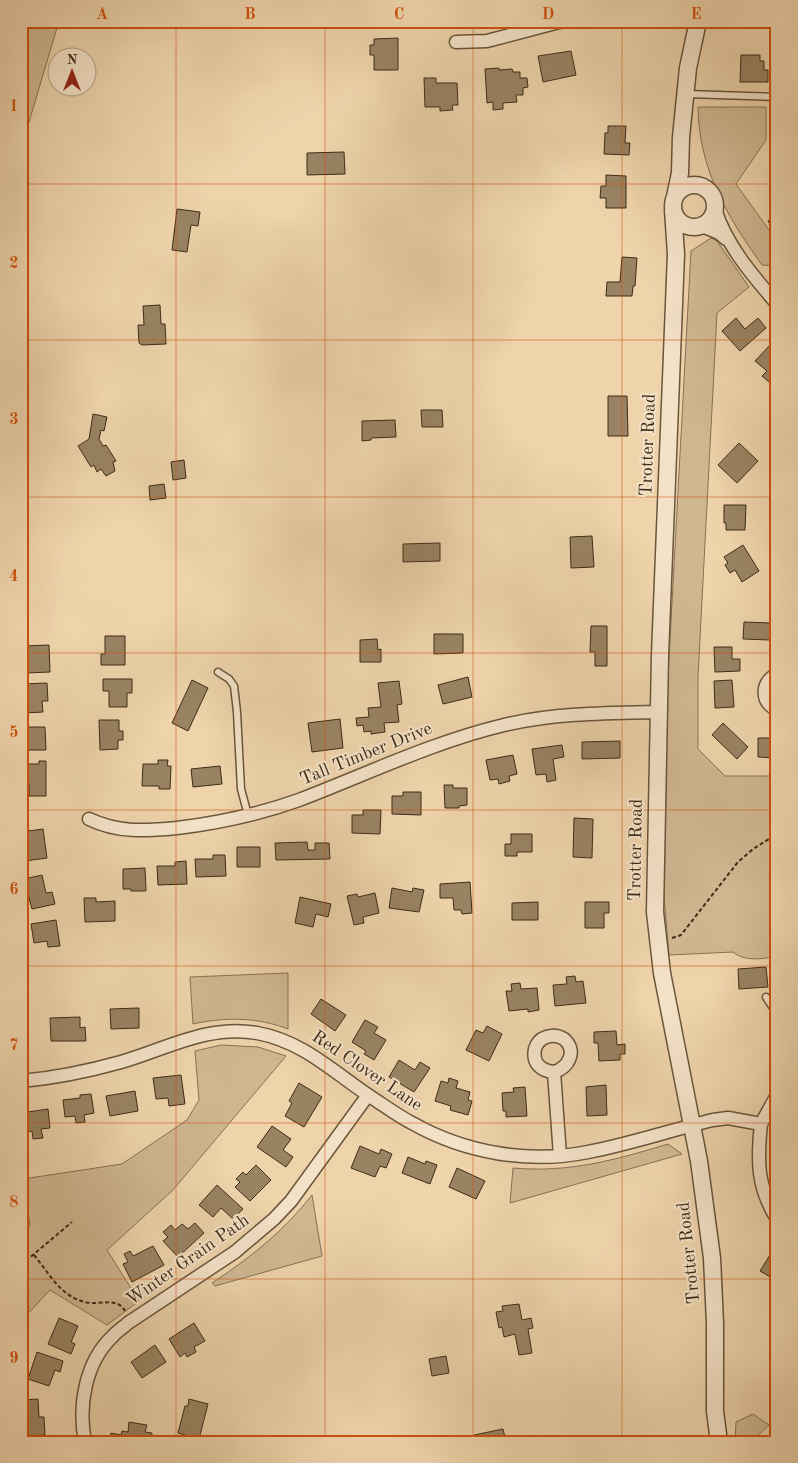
<svg xmlns="http://www.w3.org/2000/svg" width="798" height="1463" font-family="'Old Standard TT',serif">
<style>
.green{fill:#d0b792;stroke:#867254}
.building{fill:#998363;stroke:#3d2d16}
.lines{fill:none;stroke-linecap:round;stroke-linejoin:round}
.service-casing{stroke:#69563b;stroke-width:9}
.minor-casing{stroke:#69563b;stroke-width:15}
.tertiary-casing{stroke:#69563b;stroke-width:19}
.path{stroke:#3d2d16;stroke-width:2;stroke-dasharray:4 2.5;stroke-linecap:butt}
.service{stroke:#f4e2c8;stroke-width:6}
.minor{stroke:#f4e2c8;stroke-width:12}
.tertiary{stroke:#f4e2c8;stroke-width:16}
.grid{fill:none;stroke:#ce520e;stroke-width:1;stroke-opacity:0.55}
.labels{text-anchor:middle;dominant-baseline:central;stroke-width:4;stroke-linejoin:round;paint-order:stroke}
.street-label{font-size:18px;fill:#3d2d16;stroke:#f4e2c8}
.neatline{fill:none;stroke:#ce520e;stroke-width:2}
.grid-label{font-size:16px;text-anchor:middle;font-weight:bold;fill:#ce520e}
</style>
<rect width="100%" height="100%" fill="#eed3ab"/>
<filter id="stains"><feTurbulence type="fractalNoise" baseFrequency=".004" numOctaves="4"/><feColorMatrix values="0 0 0 0 .2 0 0 0 0 .09 0 0 0 0 .02 0 0 0 .5 -.17"/></filter>
<radialGradient id="worn" r=".72"><stop offset=".6" stop-color="#630" stop-opacity="0"/><stop offset="1" stop-color="#630" stop-opacity=".3"/></radialGradient>
<!-- green -->
<path class="green" d="M21 21H59L21 149Z
M698 107H766V140L736 184 777 241V266L762 265C726 215 699 169 698 107Z
M711 238 717 241 749 287 717 313 698 677V749L725 776H777V956C763 959 745 962 733 952L669 955 664 896 668 677 691 251Z
M288 973V1029C257 1017 225 1017 193 1024L190 977Z
M221 1045 258 1047 286 1056 173 1190 107 1250 139 1301 107 1325 50 1290 21 1321V1232L30 1226 23 1179 122 1164 187 1120 199 1100 195 1051Z
M668 1144 682 1154 510 1203 513 1168C569 1173 615 1160 668 1144Z
M312 1195 322 1256 215 1286 212 1283C250 1258 284 1231 312 1195Z
M753 1414 769 1425 756 1437 760 1442H735L736 1422Z"/>
<!-- building -->
<path class="building" d="M398 38V70H374V55H370V45H374V39Z
M571 51 576 75 543 82 538 56Z
M741 55H760V61H764V70H768V82H740Z
M499 68V70L512 69 513 72H520V78H527L528 87 523 88V95H516L517 102 503 103V109L493 110V102L487 103 485 69Z
M424 78H436V83H457L458 105H452L453 110 440 111V107H425Z
M608 126H626L625 143H630L629 155 604 154 605 133H608Z
M344 152 345 174 307 175V153Z
M606 175 626 176V208H606V198H600L601 186H606Z
M777 205V227L768 222Z
M177 209 200 212 198 226 191 225 187 252 172 250Z
M622 257 637 258 635 286H633L632 296H606L607 282H620Z
M160 305 161 324H165L166 344 142 345 139 343 138 325H144L143 306Z
M736 318 745 329 758 318 766 328 740 351 722 331Z
M770 345 777 352V381L773 378 769 382 762 376 767 371 755 361Z
M608 396H627L628 436H608Z
M421 410H442L443 427H422Z
M93 414 107 417 104 431 101 430 99 439 103 446 106 445 116 461 113 462 115 471 106 476 101 469 97 472 94 465 91 467 78 446 89 439Z
M395 420 396 437 371 438V440L362 441V421Z
M739 443 758 461 737 483 718 465Z
M773 447 777 448V469H773Z
M184 460 186 478 173 480 171 462Z
M164 484 166 498 150 500 149 486Z
M724 505H746L745 530H726V523H724Z
M592 536 594 567 571 568 570 537Z
M440 543V561L403 562V544Z
M743 545 759 571 742 582 735 570 730 573 725 565 728 563 724 557Z
M744 622 771 623 770 640 743 639Z
M591 626H607V666H595V652H590Z
M434 634H463V653L434 654Z
M105 636H125V665H101V654H105Z
M377 639 378 650 381 649V662H360V640Z
M49 645 50 672 26 673 23 646Z
M714 647H732V659H740V671L715 672Z
M468 677 472 697 443 704 438 685Z
M103 679H132V693H127V707H109V691H103Z
M192 680 208 688 188 731 172 723Z
M732 680 734 707 715 708 714 681Z
M399 681 402 704 397 705 399 722 384 723 385 732 371 734V731L364 732 363 725 357 726 356 718 369 717 368 708 381 707 378 683Z
M47 683 48 701H42L43 712 25 713V702H21V684Z
M340 719 343 748 312 752 308 723Z
M99 720H119V731H123V740H118V749L100 750Z
M723 723 748 747 737 759 712 735Z
M26 727H45L46 750H26Z
M758 738H777V758L758 757Z
M620 741V758L582 759V742Z
M562 745 564 757 553 759 556 780 547 782 546 774 536 775 532 749Z
M513 755 517 774 509 776 510 781 499 784 498 779 490 780 486 760Z
M158 760H168L167 766H171L170 789H159V786H142L143 764H158Z
M39 761H46V796H29V783H21V764H39Z
M220 766 222 784 193 787 191 769Z
M444 785H453V788H467V805L459 806V808H445Z
M403 792H421V815L392 814V796H403Z
M363 810H381L380 834 352 833V815H363Z
M574 818 593 819 592 858 573 857Z
M43 829 47 858 25 861 21 832Z
M511 834H532V852H517V856H505V844H511Z
M307 842 308 850H315V843H329L330 859 276 860 275 843Z
M237 847H260V867H237Z
M213 855H225L226 876 196 877 195 859H213Z
M186 861 187 884 158 885 157 866H175V862Z
M145 868 146 891H131V889H123V869Z
M42 875 46 893 52 892 55 904 32 909 28 894 21 896V887L26 886 24 879Z
M470 882 472 913 462 914 461 910H454L453 898H440V884Z
M392 888 412 892 413 888 424 890 419 912 389 908Z
M375 893 379 913 363 917 364 923 354 925 347 896 357 894 358 897Z
M300 897 331 904 328 917 316 914 313 927 295 923Z
M84 898H96V902L115 901V921L85 922Z
M538 902V920H512V903Z
M585 902H609V913H604V928H585Z
M56 920 60 946 48 947 47 941 34 943 31 924Z
M766 967 768 987 739 989 738 969Z
M575 976 576 982 583 981 586 1003 555 1006 553 985 567 984 566 977Z
M520 983 521 989 537 988 539 1010 528 1012V1009L509 1011 506 991H512L511 984Z
M321 999 346 1015 335 1031 311 1014Z
M139 1008V1028L111 1029 110 1009Z
M80 1017V1028L85 1027 86 1041H51L50 1018Z
M365 1020 378 1027 374 1033 386 1040 374 1060 364 1054 366 1051 352 1042Z
M487 1026 502 1034 489 1061 466 1050 476 1030 483 1033Z
M616 1031 617 1045 625 1044V1054H620V1060L599 1061 598 1043H594V1032Z
M399 1060 415 1070 420 1062 430 1068 414 1092 389 1077Z
M181 1075 185 1104 169 1106 168 1098 156 1099 153 1078Z
M449 1078 458 1081 456 1088 470 1092 468 1100 472 1101 468 1115 450 1110 451 1106 435 1101 441 1081 448 1083Z
M299 1083 322 1097 304 1127 285 1116 292 1103 289 1101Z
M606 1085 607 1115 587 1116 586 1087Z
M525 1087 527 1116 506 1117V1111H503L502 1093 514 1092 513 1088Z
M135 1091 138 1111 110 1116 106 1096Z
M91 1094 94 1113 84 1115 85 1122 76 1123 75 1116 65 1117 63 1100 80 1098V1095Z
M48 1109 50 1128 41 1129 43 1138 33 1139 32 1131 22 1133 21 1113Z
M272 1126 291 1139 283 1150 293 1157 286 1167 257 1147Z
M360 1146 379 1154 381 1149 392 1154 386 1168 380 1166 375 1177 351 1168Z
M408 1157 425 1164 426 1161 437 1165 430 1184 402 1173Z
M256 1165 271 1180 250 1201 235 1187 240 1182 236 1179 243 1172 246 1175Z
M457 1168 485 1181 476 1199 449 1187Z
M217 1185 243 1209 233 1219 221 1208 213 1217 199 1205Z
M195 1223 204 1233 178 1257 163 1241 168 1237 163 1232 171 1225 175 1230 182 1224 188 1229Z
M153 1246 164 1265 132 1282 123 1264 128 1262 124 1254 130 1251 133 1256Z
M770 1255 777 1259V1281L760 1271Z
M519 1304 522 1320 531 1318 533 1328 528 1329 532 1353 519 1355 515 1334 504 1337 502 1327 499 1328 496 1312 503 1311 502 1306Z
M59 1318 78 1326 71 1342 75 1344 71 1354 48 1344Z
M194 1323 205 1341 194 1347 196 1352 187 1357 185 1353 180 1357 169 1339Z
M155 1345 166 1362 142 1378 131 1362Z
M37 1352 63 1361 60 1372 55 1370 49 1386 28 1379Z
M446 1356 449 1373 432 1376 429 1359Z
M38 1399 39 1417H44L45 1435 27 1436V1430H21V1400Z
M189 1399 208 1404 199 1439 178 1433 185 1406H188Z
M129 1422 147 1425 145 1432 152 1433 151 1442H109L111 1433 121 1435 122 1431 128 1432Z
M503 1429 506 1442H476L474 1435Z"/>
<g class="lines">
<!-- service casing -->
<g class="service-casing">
<path id="service" d="M687 94 777 97
M218 672 229 679 234 686 237 712 241 789 248 815
M766 997 777 1014"/>
</g>
<!-- minor casing -->
<g class="minor-casing">
<path id="minor" d="M456 42 487 41 563 21
M715 209C726 245 753 276 777 304
M702 226 719 233 726 239
M777 674C761 683 760 701 777 710
M89 819C118 833 146 831 177 828 219 823 260 814 299 800 367 774 433 742 504 725 555 713 607 713 658 712
M554 1072C568 1068 578 1051 564 1039 553 1032 538 1037 535 1049 532 1063 541 1071 554 1072L560 1156
M21 1081C55 1078 89 1071 121 1062 166 1049 209 1024 257 1033 306 1042 336 1075 377 1101 389 1109 400 1117 412 1123 465 1153 529 1164 588 1152 630 1144 671 1130 713 1120L728 1118 761 1124 777 1095
M761 1124C757 1161 757 1187 777 1219
M85 1442C78 1406 85 1362 113 1336 117 1331 123 1328 128 1323L235 1252 274 1219 291 1201 368 1095"/>
</g>
<!-- tertiary casing -->
<g class="tertiary-casing">
<path id="tertiary" d="M673 206a21 21 0 1 1 42 0a21 21 0 1 1-42 0Z
M675 197 680 173 681 137 688 68 698 21
M673 210 676 254 660 655 655 912 662 973 699 1161 712 1258 715 1323V1411L719 1442"/>
</g>
<!-- path -->
<path class="path" d="M672 938 681 935 738 862 753 849 777 834
M34 1255C49 1273 60 1296 85 1302 99 1306 117 1296 125 1311
M21 1265 72 1222"/>
<!-- service -->
<use href="#service" class="service"/>
<!-- minor -->
<use href="#minor" class="minor"/>
<!-- tertiary -->
<use href="#tertiary" class="tertiary"/>
</g>
<!-- grid -->
<path class="grid" d="M176 21V1442M325 21V1442M473 21V1442M622 21V1442M21 184H777M21 340H777M21 497H777M21 653H777M21 810H777M21 966H777M21 1123H777M21 1279H777"/>
<g class="labels">
<!-- street labels -->
<g class="street-label">
<text transform="translate(648 445) rotate(-88)">Trotter Road</text>
<text transform="translate(366 754) rotate(-22)">Tall Timber Drive</text>
<text transform="translate(636 850) rotate(-89)">Trotter Road</text>
<text transform="translate(367 1071) rotate(34)">Red Clover Lane</text>
<text transform="translate(689 1253) rotate(-96)">Trotter Road</text>
<text transform="translate(188 1260) rotate(-35)">Winter Grain Path</text>
</g>
</g>
<!-- margin -->
<rect width="798" height="1463" fill="none" stroke="#eed3ab" stroke-width="55"/>
<!-- north arrow -->
<g transform="translate(72 72)"><circle r="24" fill="#f4e2c8" stroke="#ab9a81"/>
<path d="M0-4L9 19L0 12L-9 19Z" fill="#8f2418"/>
<text y="-8" font-size="14" font-weight="bold" text-anchor="middle" fill="#3d2d16">N</text>
</g>
<rect x="28" y="28" width="742" height="1408" class="neatline"/>
<g class="grid-label">
<text x="102" y="19">A</text>
<text x="250" y="19">B</text>
<text x="399" y="19">C</text>
<text x="548" y="19">D</text>
<text x="696" y="19">E</text>
<text x="14" y="111">1</text>
<text x="14" y="268">2</text>
<text x="14" y="424">3</text>
<text x="14" y="581">4</text>
<text x="14" y="737">5</text>
<text x="14" y="894">6</text>
<text x="14" y="1050">7</text>
<text x="14" y="1207">8</text>
<text x="14" y="1363">9</text>
</g>
<rect width="100%" height="100%" filter="url(#stains)"/>
<rect width="100%" height="100%" fill="url(#worn)"/>
</svg>
